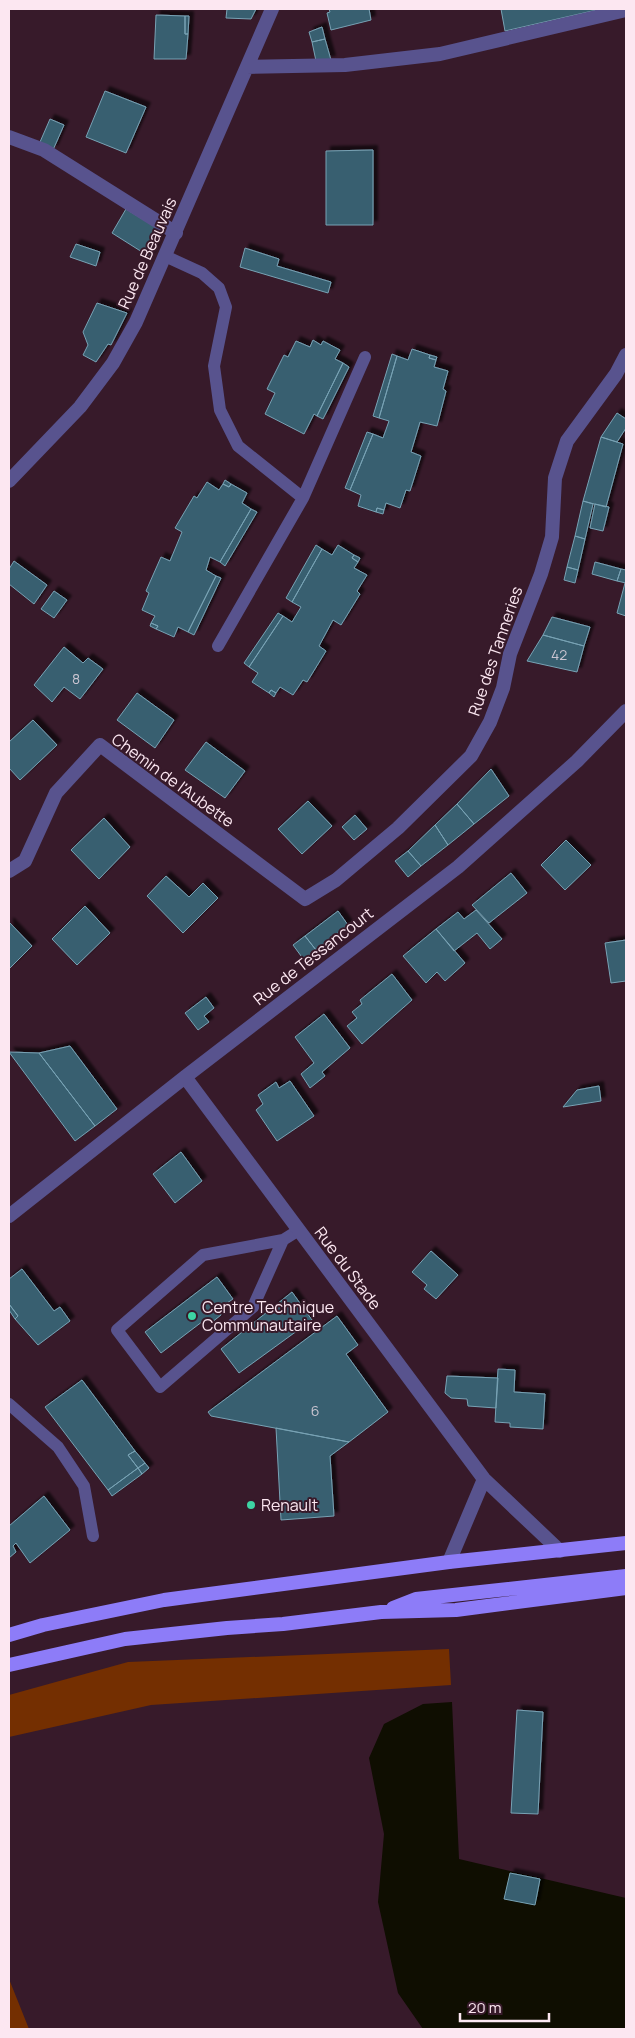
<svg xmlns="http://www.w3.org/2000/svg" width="635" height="2038" font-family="Manrope,sans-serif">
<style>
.green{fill:#742f01}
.water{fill:#0f0e01}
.building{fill:#375f70;stroke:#78a2b4;filter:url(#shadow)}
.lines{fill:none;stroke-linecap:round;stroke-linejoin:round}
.service{stroke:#58538e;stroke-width:12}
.minor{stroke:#58538e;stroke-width:14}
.primary{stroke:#8d7cf8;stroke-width:14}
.poi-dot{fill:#3dd4a3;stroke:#371a2a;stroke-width:2}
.labels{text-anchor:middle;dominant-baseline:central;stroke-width:4;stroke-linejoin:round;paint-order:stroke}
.number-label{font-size:14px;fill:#cbc5d1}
.street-label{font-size:16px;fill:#fce7f1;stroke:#371a2a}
.poi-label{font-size:16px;fill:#fce7f1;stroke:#371a2a;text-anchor:start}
</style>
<defs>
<filter id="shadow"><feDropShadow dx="4.5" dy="-4.5" stdDeviation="1" flood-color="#0009"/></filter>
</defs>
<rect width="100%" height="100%" fill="#371a2a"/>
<!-- green -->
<path class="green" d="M449 1649 451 1685 151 1705 9 1737V1695L128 1662Z
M9 1979 29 2029H9Z"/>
<!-- water -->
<path class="water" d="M452 1702 459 1859 626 1898V2029H423L398 1993 378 1902 384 1834 369 1758 384 1724 423 1704Z"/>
<!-- building -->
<path class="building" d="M227 9H256L251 19 226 18Z
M329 9H369L371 20 331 30 327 13 330 12Z
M501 9H601L505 31Z
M156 15 185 16V34H188L186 59H154Z
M185 16H189L188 34H185Z
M322 27 325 39 312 42 309 32Z
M325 39 331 60 316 61 312 42Z
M105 91 146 107 126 153 86 137Z
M50 119 64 125 53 150 40 142Z
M373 150V225H326V151Z
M126 209 162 231 150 257 112 233Z
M76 244 100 252 96 266 70 257Z
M245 248 279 259 277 266 331 282 328 293 240 267Z
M97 303 127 313 111 345 108 344 96 362 83 355 88 345 83 332Z
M313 340 321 345 323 341 340 350 335 359 343 363 317 416 314 414 304 434 265 414 275 393 267 389 284 355 288 357 296 341 310 347Z
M412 349 430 355 429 358 436 360 434 367 448 371 443 389 446 391 437 426 420 422 411 452 421 456 410 491 406 490 400 508 386 503 384 510 377 508 376 512 358 506 361 495 350 490 373 434 383 438 389 421 379 418 397 356 408 360Z
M392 354 397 356 379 418 373 416Z
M430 355 437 357 436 360 429 358Z
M343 363 349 367 323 419 317 416Z
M617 413 626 419V428L617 442 601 437Z
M367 432 373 434 350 490 345 488Z
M601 437 623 444 606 507 583 501Z
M225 480 231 484 229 487 223 484Z
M207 482 219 490 223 484 229 487 231 484 247 493 242 503 251 509 220 562 210 557 206 570 216 576 188 632 178 627 174 637 156 629 158 626 151 623 155 616 142 610 149 593 146 591 161 557 170 561 182 532 175 528 194 496 197 498Z
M583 501 593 504 585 539 575 536Z
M595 504 609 507 603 531 590 528Z
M377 508 384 510 383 514 376 512Z
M251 509 257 512 225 566 220 562Z
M575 536 585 539 578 570 567 567Z
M316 545 322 549 292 602 286 598Z
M338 545 354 555 352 558 358 562 354 568 367 575 357 591 360 594 341 625 333 620 319 646 326 651 307 682 303 680 293 695 280 687 276 693 271 690 269 693 252 682 258 673 249 667 283 616 292 622 301 607 292 602 322 549 332 555Z
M354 555 360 558 358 562 352 558Z
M14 561 47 585 34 604 9 584V569Z
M595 562 621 569 617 581 592 574Z
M567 567 578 570 575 583 564 580Z
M621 569 626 570V583L617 581Z
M216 576 221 578 194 635 188 632Z
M625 583H626V616L617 613Z
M54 591 67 600 54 618 41 609Z
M278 613 283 616 249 667 244 663Z
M552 617 590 627 584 646 543 635Z
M151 623 158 626 156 629 150 626Z
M543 635 584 646 577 672 527 661Z
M64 647 83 663 88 658 103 669 80 699 64 687 52 702 34 685Z
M271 690 276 693 274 697 269 693Z
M137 693 174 720 155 748 117 720Z
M33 720 57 745 20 780 9 768V742Z
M206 742 245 771 225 798 185 770Z
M491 769 509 796 474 824 457 804Z
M308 801 332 826 302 854 278 829Z
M457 804 474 824 448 845 435 825Z
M355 815 367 829 354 840 342 827Z
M104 818 130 847 99 879 71 850Z
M435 825 448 845 421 866 408 851Z
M566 840 591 865 565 890 541 865Z
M408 851 421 866 408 877 395 861Z
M511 873 527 893 489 923 472 905Z
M166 876 189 897 203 883 218 898 183 933 147 896Z
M85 906 110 933 77 965 52 939Z
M476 910 502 939 490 949 477 933 454 951 436 929 458 912 464 919Z
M338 911 348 925 316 950 305 936Z
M9 922 32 946 9 969Z
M436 929 465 963 445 981 437 972 426 983 403 956Z
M305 936 316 950 304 960 293 945Z
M626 940V981L611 983 605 943Z
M392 974 412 1000 362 1044 347 1026 357 1018 352 1012 362 1004 360 1000Z
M206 997 214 1008 204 1016 209 1022 198 1030 185 1013Z
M324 1014 350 1048 322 1072 325 1076 310 1088 301 1074 314 1063 295 1037Z
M70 1046 117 1109 95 1126 39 1053Z
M9 1052 39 1053 95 1126 75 1141Z
M290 1081 314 1116 277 1141 256 1110 263 1104 258 1095 276 1082 279 1088Z
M599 1086 601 1101 563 1107 577 1090Z
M181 1152 202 1181 175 1203 153 1174Z
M431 1251 458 1275 436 1299 424 1289 427 1285 412 1272Z
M22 1269 54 1311 60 1307 70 1321 38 1345 15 1319 18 1316 9 1304V1279Z
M217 1277 233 1299 218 1309 221 1315 211 1323 207 1318 161 1353 145 1332Z
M292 1292 312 1320 239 1373 221 1349Z
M9 1304 18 1316 15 1319 9 1310Z
M337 1316 358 1345 346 1354 388 1412 349 1442 211 1416 208 1412Z
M498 1369 515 1370 514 1392 545 1394 543 1429 510 1427V1423L495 1422Z
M447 1376 498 1378 496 1408 468 1406 467 1399 451 1398 445 1393Z
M82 1380 135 1451 128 1455 138 1468 108 1490 45 1407Z
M276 1428 349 1442 330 1456 334 1516 281 1520Z
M135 1451 145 1463 138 1468 128 1455Z
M145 1463 149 1468 142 1474 138 1468Z
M138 1468 142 1474 112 1496 108 1490Z
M44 1496 70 1530 30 1563 16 1543 13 1546 16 1552 9 1558V1526Z
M517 1710 543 1712 538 1814 511 1813Z
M510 1873 540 1879 535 1905 504 1899Z"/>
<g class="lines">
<!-- service -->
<path class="service" d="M165 256 202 273 219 288 226 307 214 366 220 410 238 446 303 498 218 646
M303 498 365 357
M283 1240 203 1255 117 1330 160 1387 253 1307 283 1240 299 1230
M9 1404 58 1447 84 1486 93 1536"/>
<!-- minor -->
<path class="minor" d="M247 67 345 65 440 54 626 10
M9 137 44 150 176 233
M9 481 80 407 113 363 136 322 272 9
M9 871 25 861 56 793 100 745 305 899 336 880 398 828 471 756 490 722 503 688 510 654 541 574 552 537 555 478 567 441 616 374 626 355
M185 1077 484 1479 560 1551
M9 1216 185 1077 458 867 577 761 626 711
M449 1562 484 1479"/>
<!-- primary -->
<path class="primary" d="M393 1608 416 1599 626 1576
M9 1635 43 1625 164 1600 449 1562 626 1543
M9 1665 125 1639 227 1628 283 1624 381 1612 456 1610 626 1588"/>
</g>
<!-- markers -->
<g class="poi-dot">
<circle cx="192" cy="1316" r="5"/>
<circle cx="251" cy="1505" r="5"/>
</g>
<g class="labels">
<!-- number labels -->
<g class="number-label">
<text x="559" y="654">42</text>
<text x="76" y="678">8</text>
<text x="315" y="1410">6</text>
</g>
<!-- street labels -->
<g class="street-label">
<text transform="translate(147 253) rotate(-66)">Rue de Beauvais</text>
<text transform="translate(495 651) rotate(-71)">Rue des Tanneries</text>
<text transform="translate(173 780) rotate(36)">Chemin de l'Aubette</text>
<text transform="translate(313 956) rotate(-38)">Rue de Tessancourt</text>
<text transform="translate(348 1268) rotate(53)">Rue du Stade</text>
</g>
<!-- poi labels -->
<g class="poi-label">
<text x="202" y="1307">Centre Technique<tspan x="202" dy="18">Communautaire</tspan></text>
<text x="261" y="1505">Renault</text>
</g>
</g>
<!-- border -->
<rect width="635" height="2038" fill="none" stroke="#fce7f1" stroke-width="20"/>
<!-- scale -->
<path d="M460 2013v8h89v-8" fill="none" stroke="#fce7f1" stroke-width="2.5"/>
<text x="468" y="2013" font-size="15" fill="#fce7f1" stroke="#371a2a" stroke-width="4" paint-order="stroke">20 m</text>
</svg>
